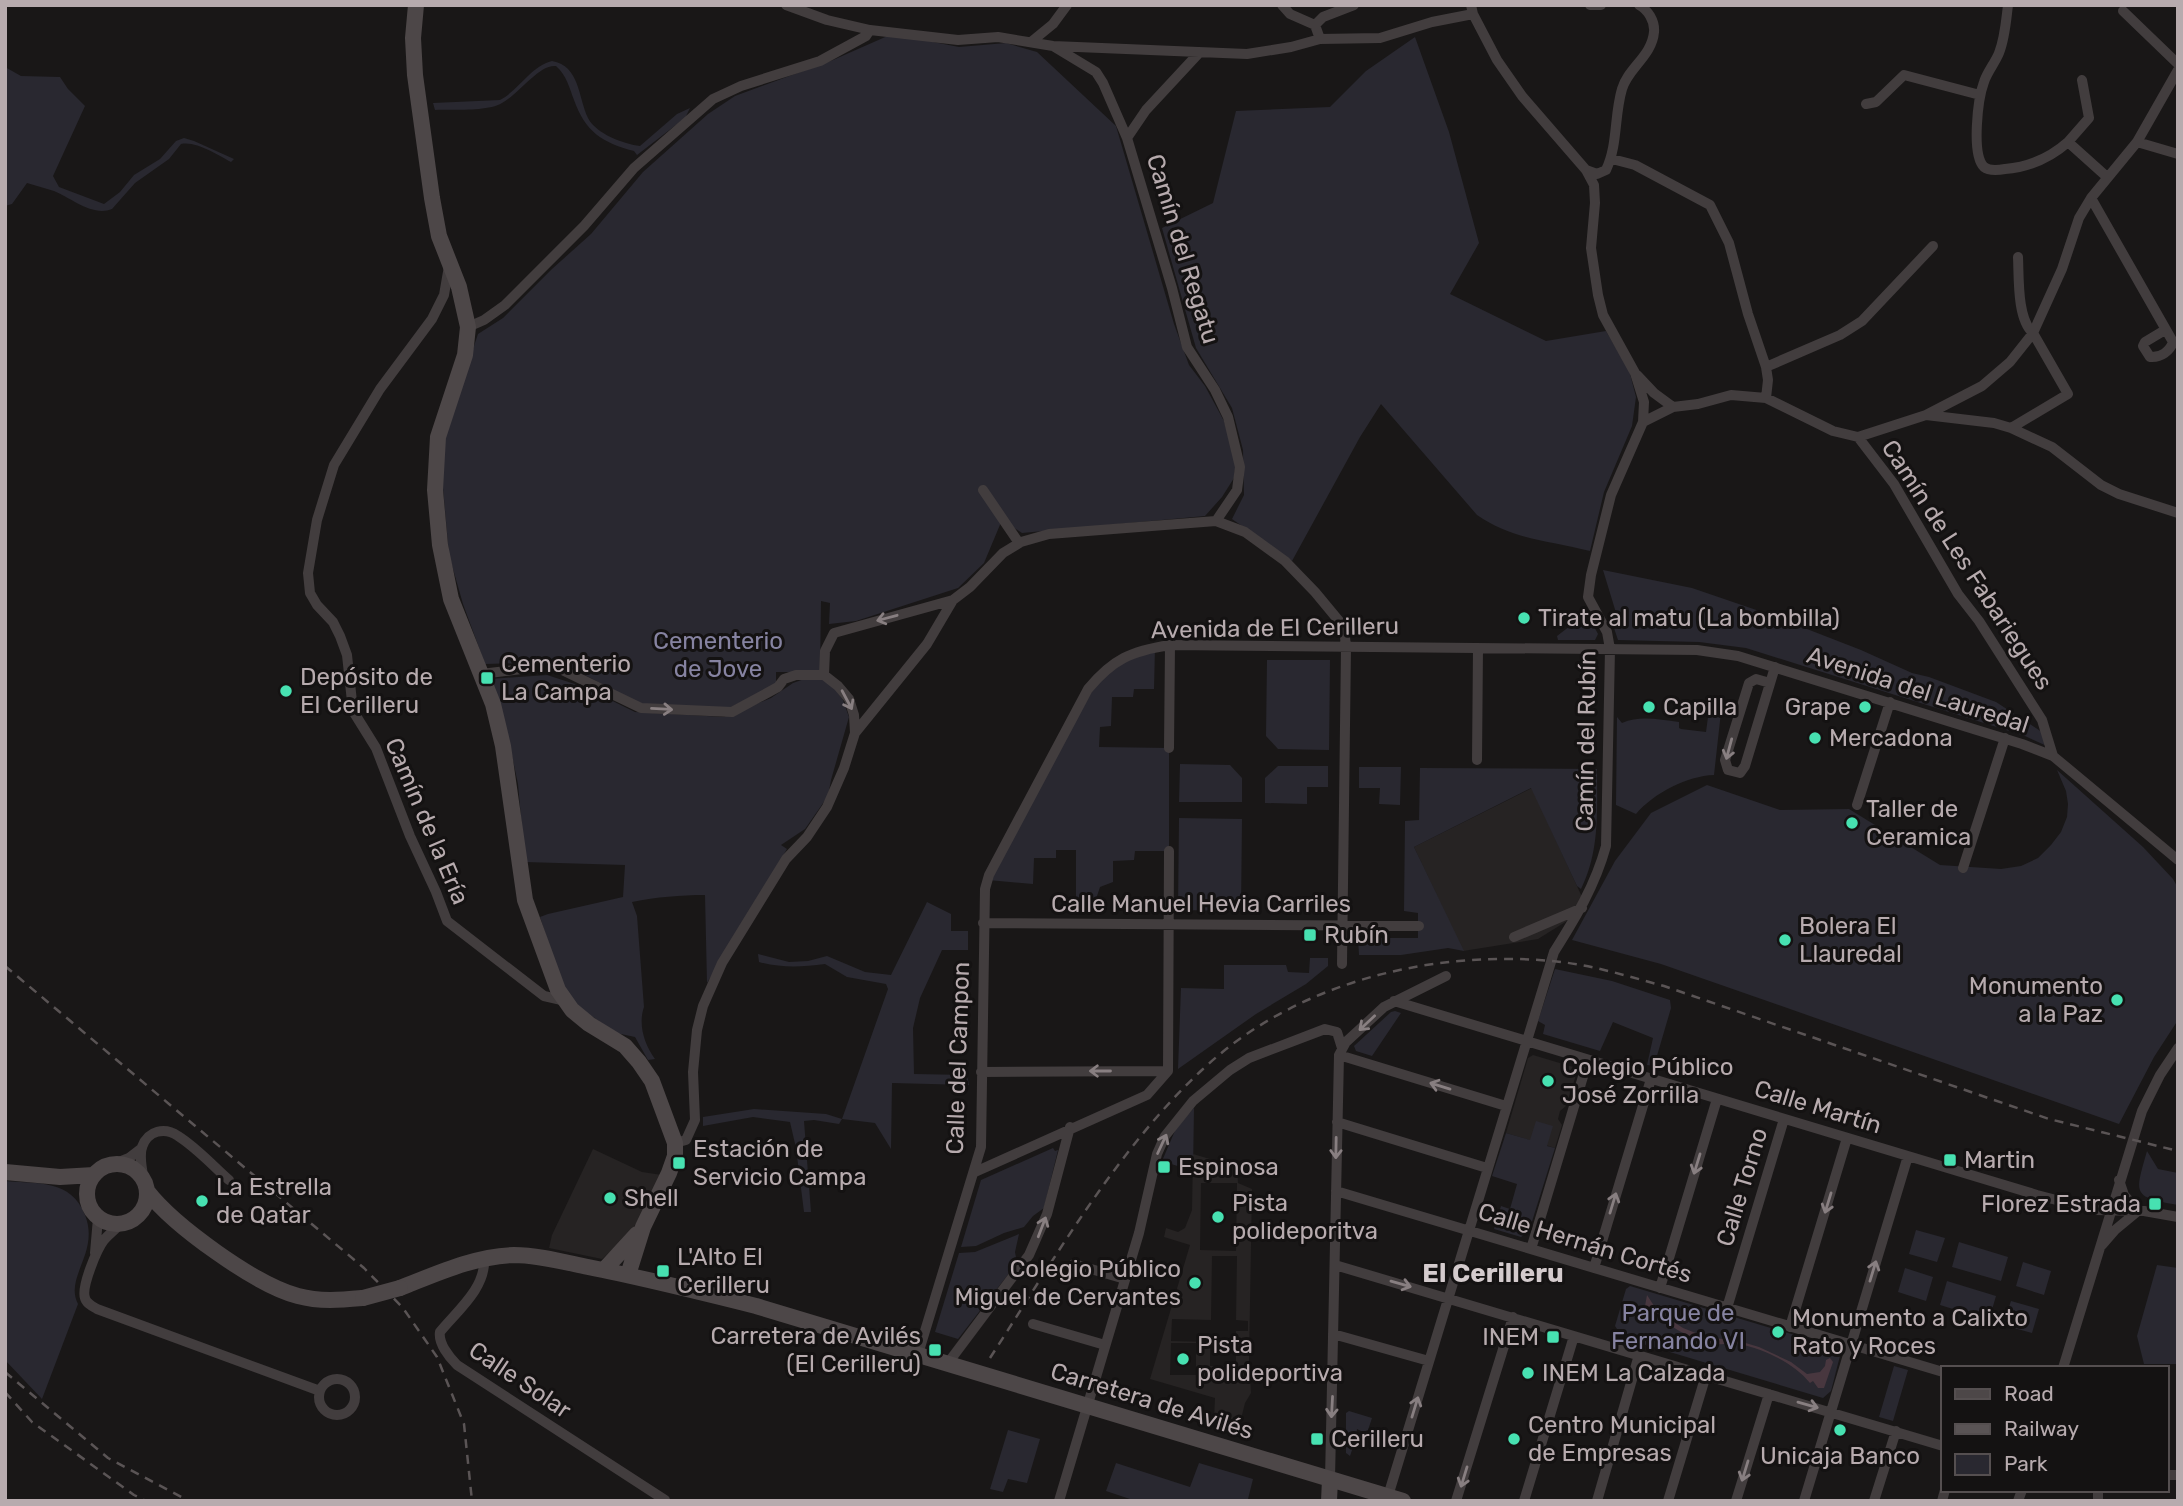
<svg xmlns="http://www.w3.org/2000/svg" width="2183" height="1506" font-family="Rubik,sans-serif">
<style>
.built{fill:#262323;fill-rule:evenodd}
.green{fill:#292830}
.water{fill:#48373f}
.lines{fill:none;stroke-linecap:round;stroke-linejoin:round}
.street{stroke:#423d3e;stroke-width:10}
.secondary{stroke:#4d4748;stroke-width:16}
.rail{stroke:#5a5455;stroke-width:2.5;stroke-dasharray:9 7;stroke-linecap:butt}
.secondary-bridge{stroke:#4d4748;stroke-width:16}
.oneway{stroke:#887f81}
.poi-dot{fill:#47e1b1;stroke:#141212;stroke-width:2.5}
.labels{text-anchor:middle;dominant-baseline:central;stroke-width:6;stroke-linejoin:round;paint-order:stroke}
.street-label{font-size:24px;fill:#b7abae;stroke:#141212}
.poi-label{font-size:24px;fill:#b7abae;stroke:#141212;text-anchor:start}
.park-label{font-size:24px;fill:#8683a1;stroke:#141212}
.neighbourhood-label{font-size:26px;font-weight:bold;fill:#d4cbcd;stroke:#141212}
</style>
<rect width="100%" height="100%" fill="#191717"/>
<!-- built -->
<path class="built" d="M1532 788 1582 897 1567 921 1538 939 1463 951 1414 847Z
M1533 1055 1573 1067 1577 1072 1566 1106 1560 1111 1558 1119 1562 1125 1555 1148 1506 1133 1528 1058Z
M593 1149 642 1172 662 1175 638 1221 626 1238 602 1259 549 1248 552 1235Z
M1193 1154 1237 1167 1238 1183 1252 1189 1249 1360 1251 1393 1245 1403 1239 1427 1214 1420 1215 1398 1150 1379 1190 1245 1164 1237 1166 1228 1178 1232 1185 1228 1192 1210ZM1201 1183H1237L1236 1251 1200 1250ZM1212 1256H1237L1236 1320 1248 1321V1331H1236V1366H1210V1342L1171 1341 1172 1319 1211 1320ZM1171 1343H1196V1375H1170Z"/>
<!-- green -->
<path class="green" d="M892 34 959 47 1006 43 1037 52 1116 126 1174 324 1189 365 1205 386 1224 421 1236 461 1234 478 1222 497 1205 516 1022 533 1002 520 984 563 958 588 856 621 829 624 830 603 821 601 820 672H776V685L729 708 640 704 560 662 485 664 463 604 449 555 443 488 442 442 478 334 503 318 552 269 591 234 643 172 708 114 735 96 833 60Z
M1415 37 1449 132 1479 243 1450 294 1546 341 1606 331 1629 370 1636 397 1632 426 1604 492 1590 551C1548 540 1513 540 1477 515L1381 404 1360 437 1292 561 1232 519 1244 495 1243 450 1232 408 1196 348 1162 228 1213 203 1236 111 1330 107 1366 71Z
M552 61C580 66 578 97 588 118 596 134 624 144 640 146L677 114 690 108 685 118 637 155 634 151C602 143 585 131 574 100 569 87 567 76 556 66 539 64 519 94 502 103 487 112 453 109 435 110L433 103 500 100C519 90 531 66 552 61Z
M5 67 21 76 60 77 68 89 85 106 53 176 59 187 104 204 120 192 134 175 160 159 176 141 184 138 194 141 234 159 231 162C217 155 197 141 181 144L169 159 135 183 112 209C93 217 71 198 54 191 45 188 36 186 27 183L12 204 5 206Z
M1603 570 1692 588 1768 614 1861 650 1912 673 1929 677 1996 702 2045 734 2049 747 2025 736 1746 648 1699 642 1618 640 1611 619 1617 616Z
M1583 616 1589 617 1598 634 1595 640H1558L1557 636Z
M1155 647 1154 689H1134L1133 697H1112L1111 726 1100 727 1099 747 1169 748V851H1135L1134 860 1113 861V882L1100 887 1097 896V909H1076V850H1056V858H1034L1033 884 988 880 1102 673Z
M1267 660H1330L1329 750 1278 749 1266 736Z
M547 675 584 687 635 712 724 717 771 698 793 683 810 677 823 680 832 685 843 700 849 717 831 780 828 796 805 829 781 845 787 849 707 983 705 895C680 895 657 897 632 902L637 916 644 1007C638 1024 644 1044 655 1059L648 1060 635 1037 616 1033 573 1003 562 985 540 917 548 914 623 897 625 865 525 862 518 784 511 751 490 679Z
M1710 702 1722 703 1714 775C1687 776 1654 793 1636 814L1616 805 1617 717 1622 723C1641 715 1659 720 1679 722V728L1681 729 1706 732Z
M1180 764 1230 765 1242 778V802H1179Z
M1278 766H1328V787H1307V804L1265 803V778Z
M1359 767H1401L1400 805 1379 804 1380 788H1359Z
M1420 768 1597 769C1597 810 1600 851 1581 889L1577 886 1531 788 1414 847 1464 951 1448 948 1401 955H1359L1358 938H1418V913L1404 911 1405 821 1419 820Z
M2057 770 2143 847 2173 879 2178 888V1020L2154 1057 2119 1124 1661 964 1572 940 1615 861 1651 813 1707 785 1780 810 1849 809 1940 865 2001 869 2021 866 2038 858 2051 845 2061 832 2067 817 2068 804 2066 791Z
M1179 818 1242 819 1241 911 1178 910Z
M927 902 951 914V931H968V950H942L920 998 913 1028 914 1074 967 1075 969 1085 892 1083 891 1149 875 1123 842 1119 839 1124 814 1120 804 1121 811 1212H804L796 1148 790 1122 753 1117 703 1126V1117L754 1109 826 1114 842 1119 888 989 886 984 847 977 825 964C801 967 782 968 759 962L758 954 789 962 808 961 827 956 865 972 891 975Z
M1310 958H1328V966L1306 984 1256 1014 1178 1069 1181 988 1224 989V965H1286L1288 972 1309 973Z
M1555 969 1612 981 1670 1000 1671 1008 1654 1066 1647 1065 1653 1038 1613 1022 1600 1051 1543 1034 1545 1025 1538 1021Z
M1395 1011 1401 1013 1372 1056 1356 1051 1354 1046 1391 1012Z
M1194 1108 1193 1171 1162 1161 1177 1126Z
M1536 1121 1553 1126 1547 1146 1555 1148 1529 1231 1521 1237 1494 1229 1501 1206 1510 1209 1517 1184 1492 1176 1506 1133 1530 1140Z
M1053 1148 1055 1151 1058 1150 1044 1208 1033 1216 1024 1227 1004 1233 976 1246 961 1247 981 1180Z
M2147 1151 2158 1169 2178 1173V1205C2131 1197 2135 1194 2147 1151Z
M5 1181C38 1184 71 1179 85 1215 100 1253 64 1277 78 1304L42 1399 5 1360Z
M1916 1230 1945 1238 1937 1262 1909 1254Z
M1019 1234 1015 1252 1017 1263 958 1339 935 1332 959 1253 975 1252Z
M1959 1242 2008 1257 2001 1281 1952 1267Z
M2023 1262 2051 1271 2044 1295 2016 1286Z
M2157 1265 2178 1268V1364H2144L2137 1336Z
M1905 1268 1933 1277 1926 1301 1898 1292Z
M1947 1281 1996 1296 1989 1320 1940 1305Z
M1630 1286 1838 1348 1841 1352 1831 1391 1823 1398 1623 1338 1615 1326 1626 1289Z
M2011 1301 2039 1309 2032 1333 2003 1325Z
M1894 1366 1908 1370 1893 1421 1879 1417Z
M1349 1411 1372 1418 1368 1430 1363 1432 1357 1429 1356 1438 1351 1444 1353 1447 1350 1456 1346 1453V1413Z
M1008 1430 1040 1439 1027 1483 1008 1479 1003 1492 990 1489Z
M1116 1463 1190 1487 1199 1463 1253 1479 1248 1499 1251 1501H1136L1106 1491Z"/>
<!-- water -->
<path class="water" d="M1647 1295 1658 1312 1683 1328 1706 1337 1739 1341 1759 1347 1791 1362 1807 1374 1820 1372 1825 1366 1826 1360 1830 1358 1833 1362 1824 1388H1818L1813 1381 1810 1383C1794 1363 1764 1349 1739 1344 1732 1342 1725 1345 1718 1344 1692 1340 1667 1327 1651 1308L1644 1312Z"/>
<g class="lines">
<!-- street -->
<path class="street" d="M786 5 827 20 870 30 958 40 998 37 1053 46 1247 54 1291 47 1320 39 1380 38 1432 22 1473 14
M1282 5 1290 14 1315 25
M1590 5H1601
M2008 5C2006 21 2005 38 1999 53 1995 63 1987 72 1984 82 1978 98 1971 154 1984 167 1989 171 1999 170 2005 169 2029 167 2050 158 2068 142L2107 177
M2123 11 2178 64
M1320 39 1315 25 1323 17 1354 5
M1031 42 1053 24 1067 5
M1053 46 1096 72 1103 83 1127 138 1172 288 1187 347 1215 390 1228 417 1240 467 1237 490 1216 521
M1866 104 1876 102 1904 75 1980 95
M1127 138 1146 110 1198 54
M2068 142 2089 118 2082 80
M2137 142 2178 154
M1612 159 1635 165 1710 205 1729 243 1748 314 1766 367 1768 380 1766 398
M1586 170 1597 174 1606 170C1618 145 1614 116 1622 89 1628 68 1652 56 1654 32 1655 21 1648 10 1639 5
M2091 198 2173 342C2170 351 2161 358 2150 357L2143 346 2145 342 2165 330
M449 266 444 295 432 319 380 389 334 465 317 520 308 573 310 593 317 605 333 622 340 636 347 655 353 711 376 748 410 836 436 892 447 921 544 996 566 1001
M468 327 484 320 505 305 584 226 634 168 713 99 741 86 820 61 866 36 870 30
M1766 367 1840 335 1862 321 1933 246
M1637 375 1654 393 1673 407
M1926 415 1982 386 2010 362 2033 333 2062 269 2079 218 2091 198 2137 142 2178 70
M1643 422 1673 407 1698 404 1731 395 1766 398 1833 431 1858 437 1926 415 1994 423 2011 428 2052 447 2101 485 2119 494 2178 513
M2011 428 2068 394 2033 333C2017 319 2019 278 2018 257
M1858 437 1894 484 1958 594 1979 621 2042 720 2053 756
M983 490 1019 543
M481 674 538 667 558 668 641 708 732 712 778 687 784 679 796 675H824
M1770 683 1756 679 1749 683 1725 760 1728 770 1740 773 1745 766 1775 667
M855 733 927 644 953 600
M1169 748 1170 645
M1477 760 1478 648
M1857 805 1890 702
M1963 868 2005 738
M983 923 1419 926
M1514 937 1582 908
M1394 1001 2037 1195 2095 1210 2144 1211 2178 1217
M1339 1055 1506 1106
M981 1072 1168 1071
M1337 1122 1487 1168
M675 1143 686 1140 695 1120 693 1072 697 1030 703 1006 722 963 786 859 807 837 827 807 844 768 855 733 854 715 849 699 838 686 824 675 825 651 834 633 953 600 970 587 1003 553 1021 542 1049 534 1216 521 1245 532 1285 561 1315 592 1344 627 1346 647 1342 964
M114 1164 129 1158 142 1148
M975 1172 1147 1095 1168 1071 1169 851
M144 1180C142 1170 139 1157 142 1147 148 1130 165 1127 178 1136 197 1148 213 1166 229 1180
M2119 1180 2124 1195 2138 1211
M1336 1191 1943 1372
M120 1224C115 1230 109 1234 104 1240 97 1249 81 1287 85 1298 86 1303 92 1306 97 1309L320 1391
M2102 1245 2115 1230 2138 1211
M1531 1249 1588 1060
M95 1253 98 1218
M484 1259C486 1288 457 1311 440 1332 438 1343 449 1357 457 1365L665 1500
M1074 1264 1125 1279
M1335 1265 1943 1446
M1594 1268 1651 1079
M1660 1288 1717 1099
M1727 1308 1784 1119
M1033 1324 1105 1345
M1790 1327 1847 1138
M1333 1334 1429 1361
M918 1354 981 1147 985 889 989 875 1088 689C1113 659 1131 651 1170 645L1697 650 1738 656 2022 744 2053 756 2178 860
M948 1363 1029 1255 1047 1214 1070 1127
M2063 1368 2142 1111 2160 1075 2178 1048
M319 1397a18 18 0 1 1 36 0a18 18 0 1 1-36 0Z
M2167 1475H2178
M1330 1479 1339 1055 1346 1042 1384 1007 1446 976
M1388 1496 1554 952C1576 917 1595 886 1606 846L1610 649 1607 632 1588 597 1591 575 1611 495 1643 422 1644 402 1635 373 1603 315 1598 295 1591 248 1595 203 1594 185 1586 170 1522 96 1497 60 1473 14 1471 5
M1059 1501 1139 1233 1157 1154 1165 1136 1193 1101 1230 1070 1249 1058 1325 1029 1337 1032 1342 1048
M1456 1501 1513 1317
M1524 1501 1574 1336
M1597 1501 1639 1355
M1668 1501 1706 1375
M1736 1501 1769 1394
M1804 1501 1908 1156
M1874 1501 1896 1431
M1942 1501 1945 1490
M2018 1501 2022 1490
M2098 1501V1490"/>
<!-- secondary -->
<path class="secondary" d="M416 5 413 38 415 75 432 198 439 236 459 287 468 327 465 355 438 437 435 490 440 545 451 599 493 704 503 746 525 900 558 990 572 1010 589 1024 625 1046 639 1062 652 1081 675 1143V1156L669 1173 643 1227 628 1275
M87 1194a30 30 0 1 1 60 0a30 30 0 1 1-60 0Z
M5 1172 60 1177 94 1175
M147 1191C174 1226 256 1285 298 1296 320 1302 341 1300 363 1298
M604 1270 637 1234
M400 1288C436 1274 474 1256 514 1255 538 1255 564 1262 588 1267 644 1278 700 1292 756 1306L1403 1501
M1329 1501 1330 1479"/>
<!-- rail -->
<path class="rail" d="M5 966 364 1268 403 1308 437 1357 464 1424 472 1501
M990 1358C1053 1261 1117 1149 1203 1069 1297 981 1436 948 1561 962 1596 966 1630 977 1664 986L2049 1119 2178 1151
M5 1372 108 1458 189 1501
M5 1392 32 1422 134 1495 146 1501"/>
<!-- secondary-bridge -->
<path class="secondary-bridge" d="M363 1298 400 1288"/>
</g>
<!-- one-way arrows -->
<defs><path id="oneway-shaft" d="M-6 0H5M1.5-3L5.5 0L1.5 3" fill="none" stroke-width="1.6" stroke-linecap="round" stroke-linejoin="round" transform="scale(1.75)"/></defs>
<g class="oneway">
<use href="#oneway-shaft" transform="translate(887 618) rotate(165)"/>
<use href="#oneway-shaft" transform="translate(847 700) rotate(62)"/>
<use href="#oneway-shaft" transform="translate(662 709) rotate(3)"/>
<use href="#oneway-shaft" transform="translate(1729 749) rotate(105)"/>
<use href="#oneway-shaft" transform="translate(1367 1023) rotate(137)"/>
<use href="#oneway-shaft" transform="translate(1100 1071) rotate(180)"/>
<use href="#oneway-shaft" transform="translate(1440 1086) rotate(-163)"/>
<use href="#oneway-shaft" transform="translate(1162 1144) rotate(-65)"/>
<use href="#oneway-shaft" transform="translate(1336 1148) rotate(91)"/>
<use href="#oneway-shaft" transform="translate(1697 1164) rotate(107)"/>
<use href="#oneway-shaft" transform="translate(1613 1203) rotate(-73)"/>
<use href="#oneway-shaft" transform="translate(1828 1203) rotate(107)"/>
<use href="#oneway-shaft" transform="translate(1042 1227) rotate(-69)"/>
<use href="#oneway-shaft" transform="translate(1873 1271) rotate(-73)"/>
<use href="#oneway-shaft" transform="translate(1401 1284) rotate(16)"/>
<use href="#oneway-shaft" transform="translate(1808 1405) rotate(16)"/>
<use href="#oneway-shaft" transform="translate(1332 1407) rotate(93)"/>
<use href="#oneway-shaft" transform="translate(1415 1407) rotate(-73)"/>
<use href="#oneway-shaft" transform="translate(1745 1471) rotate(107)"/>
<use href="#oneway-shaft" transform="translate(1464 1477) rotate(107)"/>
</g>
<!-- markers -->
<g class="poi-dot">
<circle cx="1524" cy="618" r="7"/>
<rect x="480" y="671" width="14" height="14" rx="3.5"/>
<circle cx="286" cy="691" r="7"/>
<circle cx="1649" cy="707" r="7"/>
<circle cx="1865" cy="707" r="7"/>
<circle cx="1815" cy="738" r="7"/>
<circle cx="1852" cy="823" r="7"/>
<rect x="1303" y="928" width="14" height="14" rx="3.5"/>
<circle cx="1785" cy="940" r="7"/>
<circle cx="2117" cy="1000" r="7"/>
<circle cx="1548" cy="1081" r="7"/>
<rect x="1943" y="1153" width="14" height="14" rx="3.5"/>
<rect x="672" y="1156" width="14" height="14" rx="3.5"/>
<rect x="1157" y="1160" width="14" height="14" rx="3.5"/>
<circle cx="610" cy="1198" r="7"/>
<circle cx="202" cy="1201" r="7"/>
<rect x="2148" y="1197" width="14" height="14" rx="3.5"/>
<circle cx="1218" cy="1217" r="7"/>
<rect x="656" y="1264" width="14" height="14" rx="3.5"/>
<circle cx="1195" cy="1283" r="7"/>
<circle cx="1778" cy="1332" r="7"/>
<rect x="1546" y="1330" width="14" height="14" rx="3.5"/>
<rect x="928" y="1343" width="14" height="14" rx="3.5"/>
<circle cx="1183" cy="1359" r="7"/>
<circle cx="1528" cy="1373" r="7"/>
<circle cx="1840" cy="1430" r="7"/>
<rect x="1310" y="1432" width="14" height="14" rx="3.5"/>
<circle cx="1514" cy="1439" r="7"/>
</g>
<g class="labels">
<!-- street labels -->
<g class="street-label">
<text transform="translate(1183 249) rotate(73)">Camín del Regatu</text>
<text transform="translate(1967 565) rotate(57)">Camín de Les Fabariegues</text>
<text transform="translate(1275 628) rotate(-1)">Avenida de El Cerilleru</text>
<text transform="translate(1918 690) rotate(18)">Avenida del Lauredal</text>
<text transform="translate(1586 741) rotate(-89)">Camín del Rubín</text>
<text transform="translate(427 821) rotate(67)">Camín de la Ería</text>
<text x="1201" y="904">Calle Manuel Hevia Carriles</text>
<text transform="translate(958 1058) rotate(-88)">Calle del Campon</text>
<text transform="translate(1818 1107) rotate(17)">Calle Martín</text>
<text transform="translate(1742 1187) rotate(-73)">Calle Torno</text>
<text transform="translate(1585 1243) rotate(17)">Calle Hernán Cortés</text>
<text transform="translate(520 1380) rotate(34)">Calle Solar</text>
<text transform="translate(1152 1401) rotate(17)">Carretera de Avilés</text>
</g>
<!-- poi labels -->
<g class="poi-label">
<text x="1538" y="618">Tirate al matu (La bombilla)</text>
<text x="501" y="664">Cementerio<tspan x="501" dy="28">La Campa</tspan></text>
<text x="300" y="677">Depósito de<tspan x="300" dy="28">El Cerilleru</tspan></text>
<text x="1663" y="707">Capilla</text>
<text x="1851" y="707" text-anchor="end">Grape</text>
<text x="1829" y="738">Mercadona</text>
<text x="1866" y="809">Taller de<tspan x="1866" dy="28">Ceramica</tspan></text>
<text x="1799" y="926">Bolera El<tspan x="1799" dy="28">Llauredal</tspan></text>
<text x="1324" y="935">Rubín</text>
<text x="2103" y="986" text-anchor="end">Monumento<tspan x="2103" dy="28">a la Paz</tspan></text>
<text x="1562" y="1067">Colegio Público<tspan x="1562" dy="28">José Zorrilla</tspan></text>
<text x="693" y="1149">Estación de<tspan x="693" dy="28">Servicio Campa</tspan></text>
<text x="1964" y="1160">Martin</text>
<text x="1178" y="1167">Espinosa</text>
<text x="216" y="1187">La Estrella<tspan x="216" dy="28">de Qatar</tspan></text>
<text x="624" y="1198">Shell</text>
<text x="1232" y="1203">Pista<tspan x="1232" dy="28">polideporitva</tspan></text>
<text x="2141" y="1204" text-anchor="end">Florez Estrada</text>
<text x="677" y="1257">L'Alto El<tspan x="677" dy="28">Cerilleru</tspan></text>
<text x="1181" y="1269" text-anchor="end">Colegio Público<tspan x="1181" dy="28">Miguel de Cervantes</tspan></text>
<text x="1792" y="1318">Monumento a Calixto<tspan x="1792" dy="28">Rato y Roces</tspan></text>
<text x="921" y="1336" text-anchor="end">Carretera de Avilés<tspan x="921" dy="28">(El Cerilleru)</tspan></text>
<text x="1539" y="1337" text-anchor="end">INEM</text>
<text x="1197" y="1345">Pista<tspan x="1197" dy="28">polideportiva</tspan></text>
<text x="1542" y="1373">INEM La Calzada</text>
<text x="1528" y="1425">Centro Municipal<tspan x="1528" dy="28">de Empresas</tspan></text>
<text x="1331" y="1439">Cerilleru</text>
<text x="1840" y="1456" text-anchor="middle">Unicaja Banco</text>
</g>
<!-- park labels -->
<g class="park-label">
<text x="718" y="641">Cementerio<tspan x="718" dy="28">de Jove</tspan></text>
<text x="1678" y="1313">Parque de<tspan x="1678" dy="28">Fernando VI</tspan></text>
</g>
<!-- neighbourhood labels -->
<g class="neighbourhood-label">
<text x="1493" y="1273">El Cerilleru</text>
</g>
</g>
<!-- border -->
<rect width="2183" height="1506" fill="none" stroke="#b7abae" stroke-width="14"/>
<!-- legend -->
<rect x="1941" y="1366" width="228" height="126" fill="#141212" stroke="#554f50" stroke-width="2"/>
<rect x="1955" y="1389" width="35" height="10" fill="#4d4748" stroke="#554f50" stroke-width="2"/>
<text x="2004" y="1401" font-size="21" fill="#b7abae">Road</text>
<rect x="1955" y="1424" width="35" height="10" fill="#5a5455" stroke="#554f50" stroke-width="2"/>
<text x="2004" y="1436" font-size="21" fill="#b7abae">Railway</text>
<rect x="1955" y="1454" width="35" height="21" fill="#292830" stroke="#554f50" stroke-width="2"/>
<text x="2004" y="1471" font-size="21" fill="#b7abae">Park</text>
</svg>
